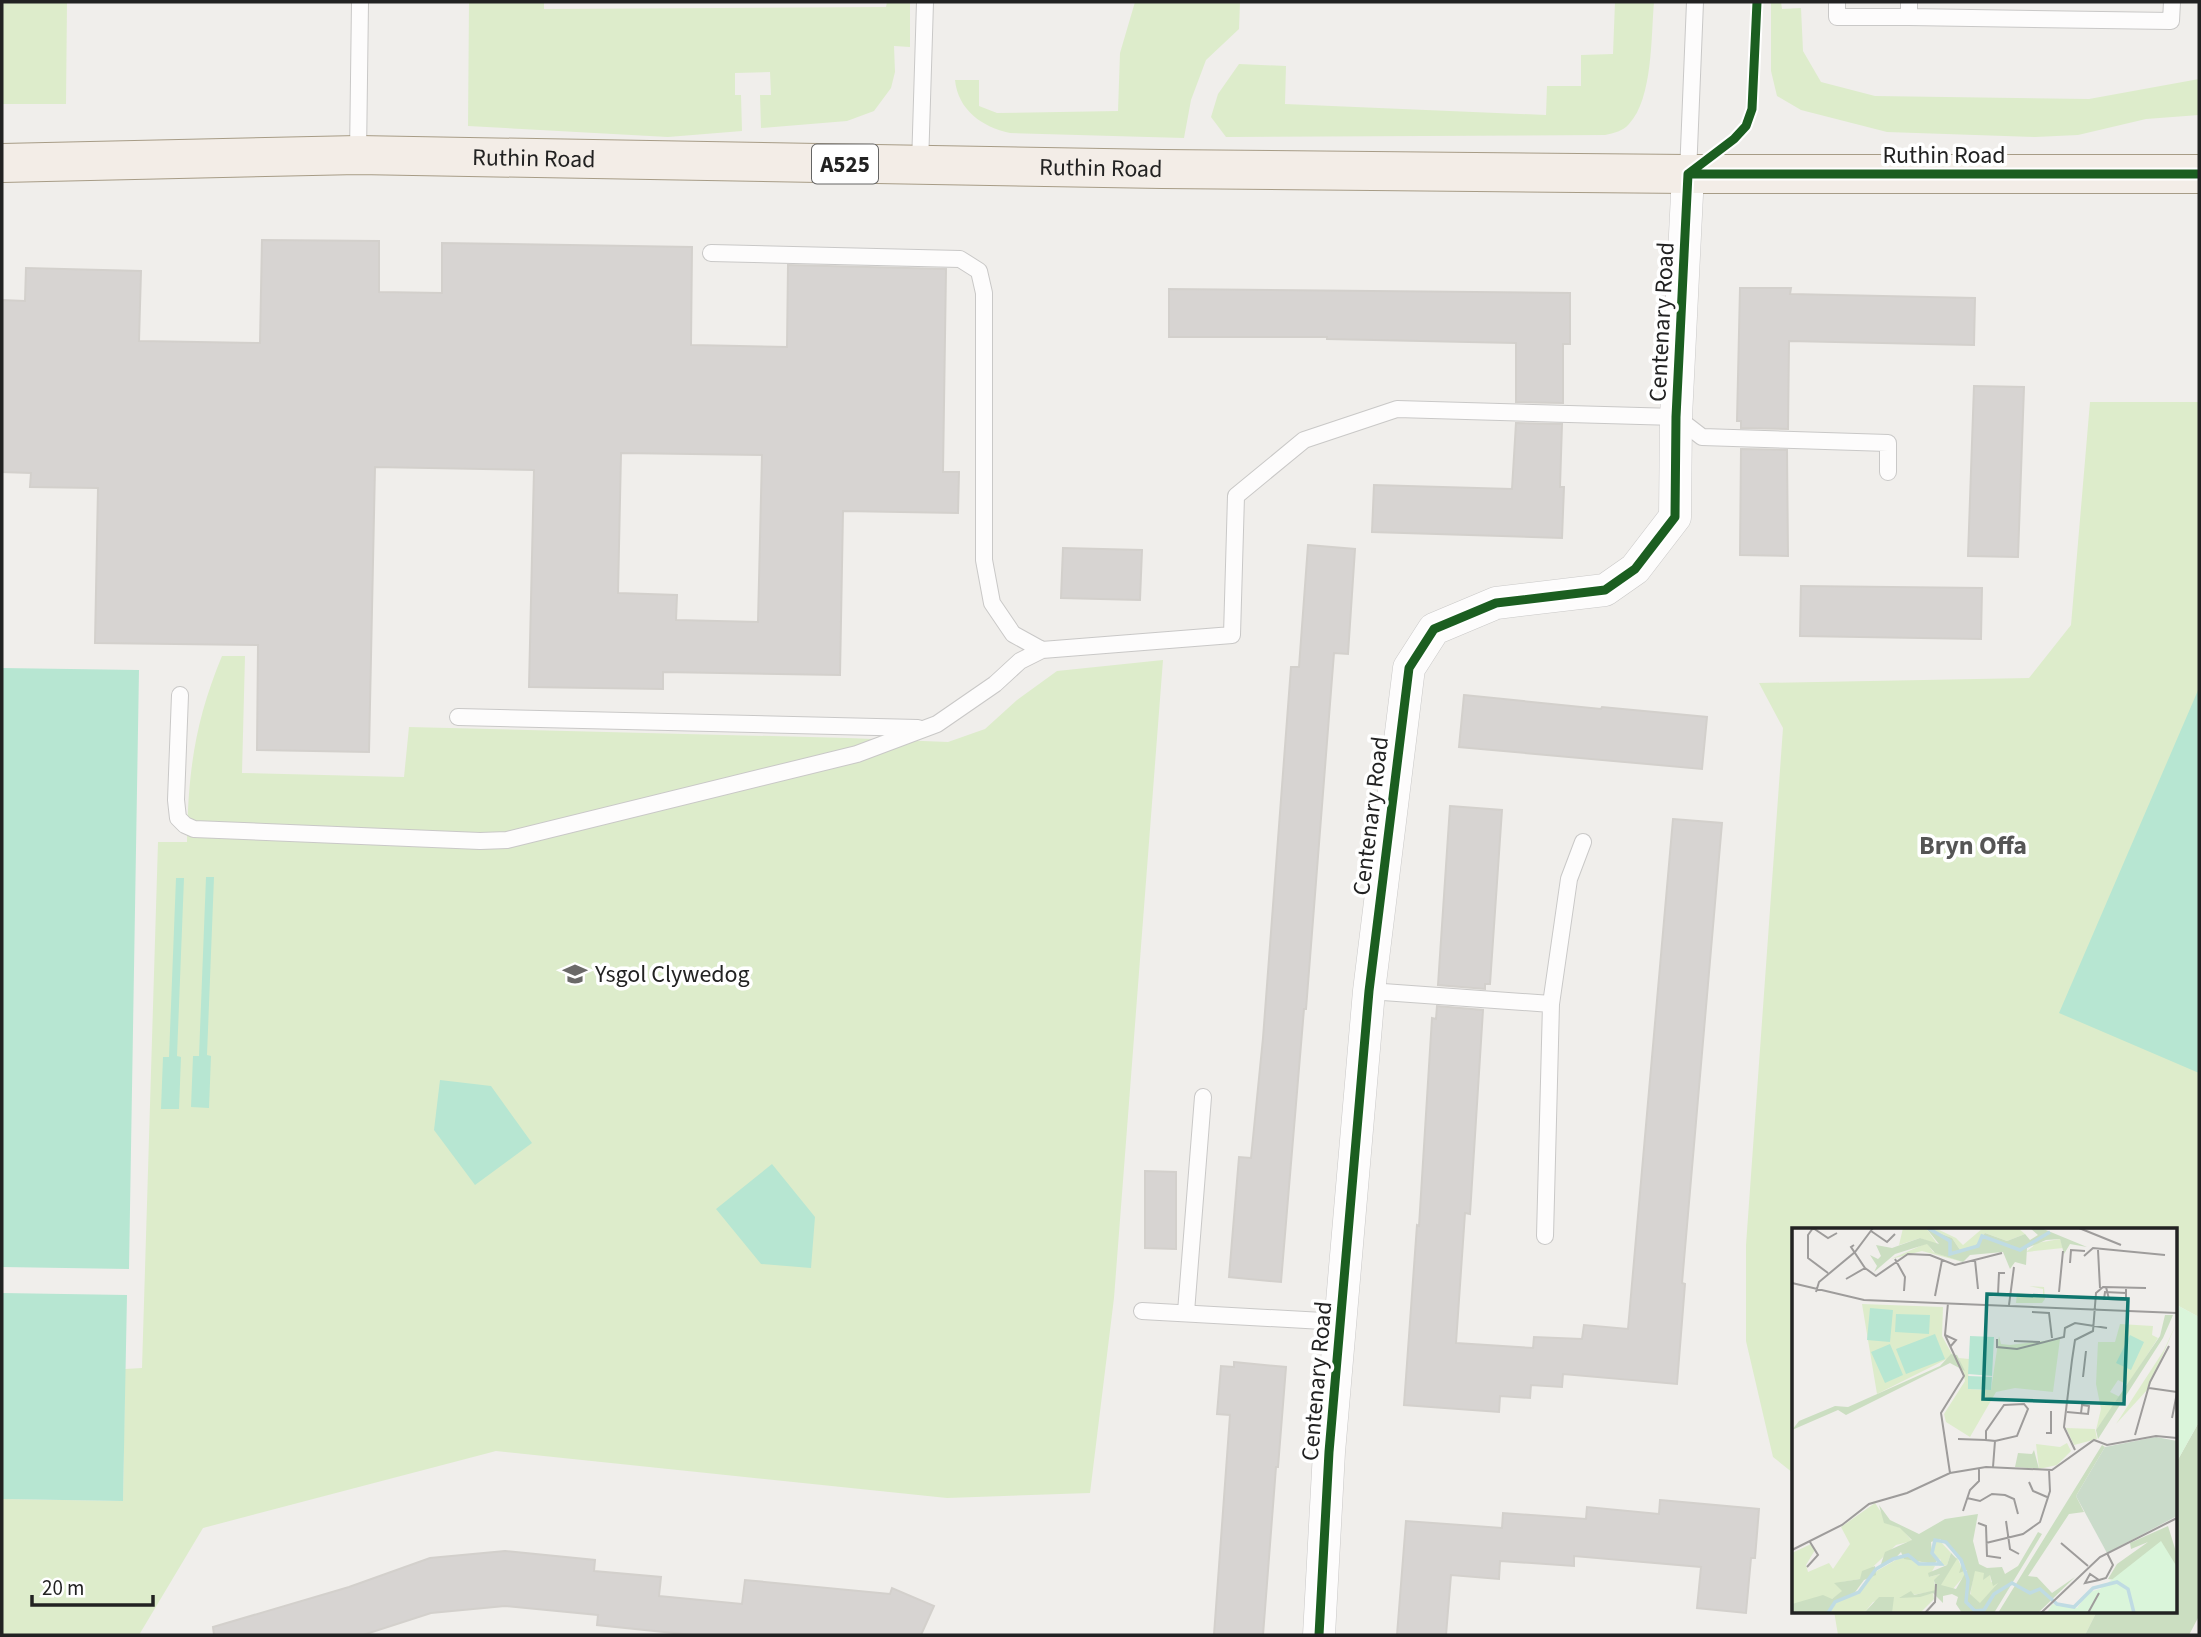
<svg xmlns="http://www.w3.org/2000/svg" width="2201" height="1637" font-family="'Source Sans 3',sans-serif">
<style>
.grass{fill:#ddeccb}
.forest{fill:#cbdec1}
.park{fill:#daf5da}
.pitch{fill:#b7e6d2}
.building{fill:#d7d4d2;stroke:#d3d0cc;stroke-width:2;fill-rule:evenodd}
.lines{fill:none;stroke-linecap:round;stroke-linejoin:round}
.service-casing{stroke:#c9c8c7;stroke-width:18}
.minor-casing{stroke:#c9c8c7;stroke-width:33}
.primary-casing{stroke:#a79c86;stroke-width:40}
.service{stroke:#fdfcfc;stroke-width:16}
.minor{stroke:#fdfcfc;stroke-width:32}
.primary{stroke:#f3ede7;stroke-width:38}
.cycleway-casing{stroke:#fff;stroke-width:13}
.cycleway{stroke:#1b5e20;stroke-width:9}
.labels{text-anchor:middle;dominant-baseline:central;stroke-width:7;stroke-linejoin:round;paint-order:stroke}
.shield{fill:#fff;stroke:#646464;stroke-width:2}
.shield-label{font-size:23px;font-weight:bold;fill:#222}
.street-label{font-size:24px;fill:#222;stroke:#fff}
.poi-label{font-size:24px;fill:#222;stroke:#fff;text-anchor:start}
.neighbourhood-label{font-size:26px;font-weight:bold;fill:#555;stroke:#fff}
.inset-river{fill:none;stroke:#bfdbe3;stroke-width:3.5}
.inset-road{fill:none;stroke:#9e9c9b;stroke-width:2}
.view{fill:#0f766e;fill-opacity:0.15;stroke:#0f766e;stroke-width:3.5}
.inset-edge{fill:none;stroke:#222;stroke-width:3.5}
</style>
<rect width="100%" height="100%" fill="#f0eeeb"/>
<!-- grass -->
<path class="grass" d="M2 2H67L66 104H2Z
M469 2H544V9L886 7 887 2H910V47L894 46 895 72 891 88 874 111 847 121 761 128 760 95H771L770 72 735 73V95H741L742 131 668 137 468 126Z
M1135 2H1240L1239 29 1206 60 1191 100 1184 138 1010 133C982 127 958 110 955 80H979V106L997 113 1118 111 1120 53Z
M1615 2H1654C1651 35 1653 99 1629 124 1623 131 1614 133 1605 135L1226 137 1211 117 1218 94 1239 64 1286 66 1285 104 1546 115 1547 86H1581V55L1613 54Z
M1771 2H1781L1782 9 1801 8 1803 51 1821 82 1875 96 2089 99 2199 79V115L2146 119 2078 135 2035 137 1887 132 1801 110 1777 96 1771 71Z
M2090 402H2199V1317L2175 1304V1229H1793V1473L1773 1457 1746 1341V1245L1783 728 1759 683 2029 678 2071 625Z
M222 656H245L242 773 404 777 409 727 848 738 948 742 985 729 1017 700 1057 671 1163 660 1114 1298 1090 1493 947 1498 496 1451 203 1528 139 1635H2V1499L123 1501 125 1369 142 1368 158 842H187C188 772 195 721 222 656Z
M1834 1611H2097L2085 1635H1838Z"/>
<!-- forest -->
<path class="forest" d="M2199 1422V1616L2189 1635H2085L2097 1611H2175V1465Z"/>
<!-- park -->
<path class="park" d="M2175 1304 2199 1317V1422L2175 1465Z"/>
<!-- pitch -->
<path class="pitch" d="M2 668 139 670 129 1269 2 1267Z
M2199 688V1073L2059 1013Z
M206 877H214L207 1055 211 1056 209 1108 191 1107 193 1056H199Z
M176 878H184L177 1056 181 1057 179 1109H161L163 1057H169Z
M440 1080 491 1086 532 1143 475 1185 434 1130Z
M772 1164 815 1217 811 1268 761 1264 716 1209Z
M2 1293 127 1295 123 1501 2 1499Z"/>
<!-- building -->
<path class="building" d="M262 240 379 241V292L442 293V243L692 247 691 345 787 347 788 265 946 269 943 472H959L958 513 843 511 840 675 663 672V689L529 687 534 470 375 467 369 752 257 750 258 645 95 643 98 488 30 487 31 473 2 472V300L25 301 26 268 141 271 139 341 260 343ZM621 453 762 455 758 622 676 620 677 595 618 593Z
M1740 288H1791L1790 294 1975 298 1974 345 1789 341 1788 429 1741 428V421H1737Z
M1169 289 1570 293V344H1563V403L1516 402V343L1327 339V337H1169Z
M1974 386 2024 387 2018 557 1968 556Z
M1516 423 1562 424 1560 487H1564L1562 538 1372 532 1374 485 1512 489Z
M1741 449 1787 450 1788 556 1740 555Z
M1308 545 1355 549 1348 654 1334 653 1306 1009H1304L1281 1282 1229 1277 1239 1157 1251 1158 1263 1038 1291 667H1299Z
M1063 548 1142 550 1140 600 1061 598Z
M1801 586 1982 588 1981 639 1800 636Z
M1464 695 1601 709 1602 707 1707 717 1702 769 1459 747Z
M1450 806 1502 810 1490 984H1485V989L1438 985Z
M1673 819 1722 823 1682 1283 1685 1284 1677 1384 1563 1374 1562 1387 1531 1385 1530 1398 1500 1396 1499 1412 1404 1405 1417 1225 1419 1226 1432 1018 1436 1019 1437 1006 1483 1010 1470 1214 1465 1213 1456 1343 1533 1348 1534 1337 1582 1339 1584 1325 1628 1329Z
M1145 1171 1176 1172V1249L1145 1248Z
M1234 1362 1286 1367 1278 1467H1276L1263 1635H1214L1230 1415 1217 1414 1221 1366 1234 1367Z
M1660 1500 1759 1509 1755 1558H1751L1746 1613 1697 1608 1701 1567 1574 1556V1566L1500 1561 1499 1579 1451 1575 1446 1635H1397L1406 1521 1502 1528 1503 1513 1586 1519 1587 1507 1659 1514Z
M505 1551 595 1560 594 1571 661 1577 659 1596 742 1604 745 1580 890 1594 892 1588 934 1606 921 1635H693L597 1625 598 1615 505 1606 431 1613 363 1635H214L213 1627 349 1587 430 1558Z"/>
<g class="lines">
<!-- service casing -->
<g class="service-casing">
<path id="service" d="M1837 2V17H1909
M1909 2V17L2171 21 2172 2
M358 155 360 2
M920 165 925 2
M1688 174 1695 2
M711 253 960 259 979 271 984 293V560L992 603 1013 634 1042 650
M180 695 176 800 178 818 185 825 194 829 480 841 507 840 857 754 937 724 995 684 1020 661 1042 650 1232 635 1236 496 1304 440 1397 409 1676 417 1702 437 1888 443V472
M458 717 918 728
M1369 991 1551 1004
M1545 1236 1551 1004 1569 879 1583 842
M1142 1311 1341 1322
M1186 1312 1203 1097"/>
</g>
<!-- minor casing -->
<g class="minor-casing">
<path id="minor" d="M1319 1635 1329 1452 1369 991 1409 668 1434 629 1496 603 1605 590 1635 569 1675 517 1676 417 1688 174"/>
</g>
<!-- primary casing -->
<g class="primary-casing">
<g id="primary">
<path id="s1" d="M2 163 358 155 1162 169 1688 174H2199"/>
</g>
</g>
<!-- service -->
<use href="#service" class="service"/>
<!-- minor -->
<use href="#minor" class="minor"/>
<!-- primary -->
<use href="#primary" class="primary"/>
<!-- cycleway casing -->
<g class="cycleway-casing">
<path id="cycleway" d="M1688 174H2199
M1688 174 1734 139 1746 126 1752 109 1757 2
M1319 1635 1329 1452 1369 991 1409 668 1434 629 1496 603 1605 590 1635 569 1675 517 1676 417 1688 174"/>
</g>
<!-- cycleway -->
<use href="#cycleway" class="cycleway"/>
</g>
<!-- icons -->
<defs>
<g id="school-bare" transform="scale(1.89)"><path d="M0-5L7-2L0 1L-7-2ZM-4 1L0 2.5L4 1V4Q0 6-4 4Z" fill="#6a6968" stroke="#fff" stroke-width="2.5" paint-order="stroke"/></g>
</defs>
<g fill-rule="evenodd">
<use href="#school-bare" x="575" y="974"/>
</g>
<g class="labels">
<!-- shield labels -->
<rect class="shield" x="812" y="144.5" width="66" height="39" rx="5"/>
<g class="shield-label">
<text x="845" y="164">A525</text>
</g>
<!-- street labels -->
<g class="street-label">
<text x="1944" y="155">Ruthin Road</text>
<text stroke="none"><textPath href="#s1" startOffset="532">Ruthin Road</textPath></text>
<text stroke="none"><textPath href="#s1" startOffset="1099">Ruthin Road</textPath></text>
<text transform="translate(1662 322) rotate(-87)">Centenary Road</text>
<text transform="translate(1371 816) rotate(-83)">Centenary Road</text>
<text transform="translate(1317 1381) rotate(-85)">Centenary Road</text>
</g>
<!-- poi labels -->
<g class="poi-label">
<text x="595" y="974">Ysgol Clywedog</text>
</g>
<!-- neighbourhood labels -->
<g class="neighbourhood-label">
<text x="1973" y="845">Bryn Offa</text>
</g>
</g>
<!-- overview -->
<g transform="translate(1792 1228)">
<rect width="385" height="385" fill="#f0eeeb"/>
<path d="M111 0H134L146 17 128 10 107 17ZM135 0H143L164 10 171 17 191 0H226L233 6 215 13 193 5 183 18 168 22 160 10ZM268 11 271 20 234 24 245 15ZM135 15 141 24 171 34 130 23 99 31ZM237 58 252 59 253 71 250 75H224L225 65 251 68V61ZM70 76 151 79 150 108 161 128 85 166ZM385 94 356 161 324 196 372 122ZM328 96 361 98 360 107 366 110 336 157 326 152 318 164 328 169 304 202 309 181 304 156 306 114H323ZM207 108 209 116 218 117 268 111 261 164 223 160 204 164 178 209 154 194 152 186 173 153 167 130 177 131 176 161 199 162ZM274 200 303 201 305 211 282 217ZM275 215 279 223 265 237 247 241 244 216 268 219ZM83 275 97 296 109 300 120 313 104 317 68 351 50 354V364L40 371 0 376V325L19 316 23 322 14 337 16 344 37 335 41 341 58 316 49 299ZM148 313 159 325 155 337 147 338 149 332 141 327V314ZM109 329 143 338 137 349 148 346 142 354 144 363 108 369 141 365 142 371 128 385H100V369L81 374 72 385H38L43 374 66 366 83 344ZM165 329 173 347 160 362 148 358ZM182 343H197L194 349 198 346 199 354 206 355 189 376 178 369Z" fill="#ddeccb"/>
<path d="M134 0 160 10 168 22 183 18 193 5 215 13 233 6 238 12 246 7 238 0H249L295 19 278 16 272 26 268 11 254 12 235 20 234 37 223 34 218 41 211 24 178 27 171 34 143 25 135 16 103 26 82 44 85 38 78 27 86 31 89 28 84 17 100 20 128 10 147 16ZM373 87H381L371 110 306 211 304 202 368 108ZM159 126 165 127 173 143 158 135 54 187 46 182 0 202 7 193 43 178 56 179 148 138ZM310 217 313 219 284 268 292 284 277 286 236 348 245 349 260 365 283 349 246 385H206ZM242 222 247 241 223 239 226 225 240 226ZM87 277 98 292 127 306 153 291 186 286 181 313 187 336 195 340 210 339 213 346 226 338 246 304 250 306 202 385H170L164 376 166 369 160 366 151 368V375L141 365 128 369 107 370 119 363 122 367 144 362 142 352 148 346 137 349 136 345 155 337 159 325 165 331 149 357 164 361 175 342 167 345 171 333 148 311 139 314 140 326 146 332 142 336 112 331 109 324 100 334 89 336 93 324 120 312 108 300 92 295ZM183 343 192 345 191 352 198 347 201 358 206 355 188 375 178 366ZM376 298 385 327V359L316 351 325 336 356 314 339 321 338 315ZM83 338 84 347 72 352 61 367 43 373 38 385H0V376L31 367 40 371 50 363 42 355 68 351 70 343ZM87 369H102L100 385H72Z" fill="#cbdec1" fill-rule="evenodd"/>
<path d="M364 209 385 213V288L315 325 284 268 313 219Z" fill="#cadbca"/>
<path d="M369 313 385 339V385H255L260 376 285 380 297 364 308 361Z" fill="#daf5da"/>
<path d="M78 80 101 82 98 114 75 112ZM104 86 138 87 137 106 103 104ZM143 106 153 131 114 146 104 121ZM338 107 352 114 339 142 324 135ZM178 108 202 109 200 148 176 146ZM98 116 111 147 93 155 79 124ZM176 148 200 149 199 162 176 161Z" fill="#b7e6d2"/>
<path class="inset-river" d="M136 0 158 13V26L186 18 190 8 228 22 258 4M36 385 43 374 67 364 84 341 101 331 116 327 127 336H149L140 325 143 312 154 314 169 332 176 352 174 374 183 383 192 382 202 366 220 355 238 365 248 361 265 376 282 379 301 360 325 354 336 361 342 385"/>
<path class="inset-road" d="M21 0 16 7V30L36 45M21 0 36 10 45 5M287 0 329 17M79 3 95 14 103 6M62 17 59 19 73 40 84 48 116 26 138 27 163 37 210 25M306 22 308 60M292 28 301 20 373 27M103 31 113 49 112 63M183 32 186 61M278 35 279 22 293 23M213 45H207L206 66H218M54 51 73 40M0 55 72 72 385 85M314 59 317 71 334 72V60M24 64 27 54 63 24 81 0M267 64 271 23M143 68 150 32M317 71H312L313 64 334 65M156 75 153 107 172 148 149 185 158 245M217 77 222 39M240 84 257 85 260 110M153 107 164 112 158 119M205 111V119L225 121 272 109 273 100 283 95 315 100M222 113 248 114M291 149 294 123M357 160 385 164M275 184 296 186 297 178 290 177 289 185M380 190 385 165M254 205H259V183M343 207 358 154 377 118M166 211 194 212M283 222 272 199 280 132 283 112 301 103 304 65 311 59 354 60M201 239 203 213 194 212V203L212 177 232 176 236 181 225 208 203 213M237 254 241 263 255 269M175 270 188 273 200 266 213 267 222 271 226 286M171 283 178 262 187 253V241M214 293 218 321 227 326M186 295 194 298 195 328 209 330M194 315 231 306 248 294 258 263 257 242M269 315 296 338M0 322 50 297 77 276 115 265 158 245 194 239 260 242 302 212 315 217 364 208 385 210M15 339 26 327 18 314M307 352 298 346 293 355 307 352 314 350 321 337 315 325M133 385 143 374 144 356M249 385 308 329 385 290M296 385 307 365"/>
<path class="view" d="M195 66 336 71 332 176 191 171Z"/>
<rect width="385" height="385" class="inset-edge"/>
</g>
<!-- border -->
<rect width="2201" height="1637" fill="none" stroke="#222222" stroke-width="7"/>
<!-- scale -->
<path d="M32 1595v10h121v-10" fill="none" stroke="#222222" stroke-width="3.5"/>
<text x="42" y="1595" font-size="21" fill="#222222" stroke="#ffffff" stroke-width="5" paint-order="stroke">20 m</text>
</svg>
